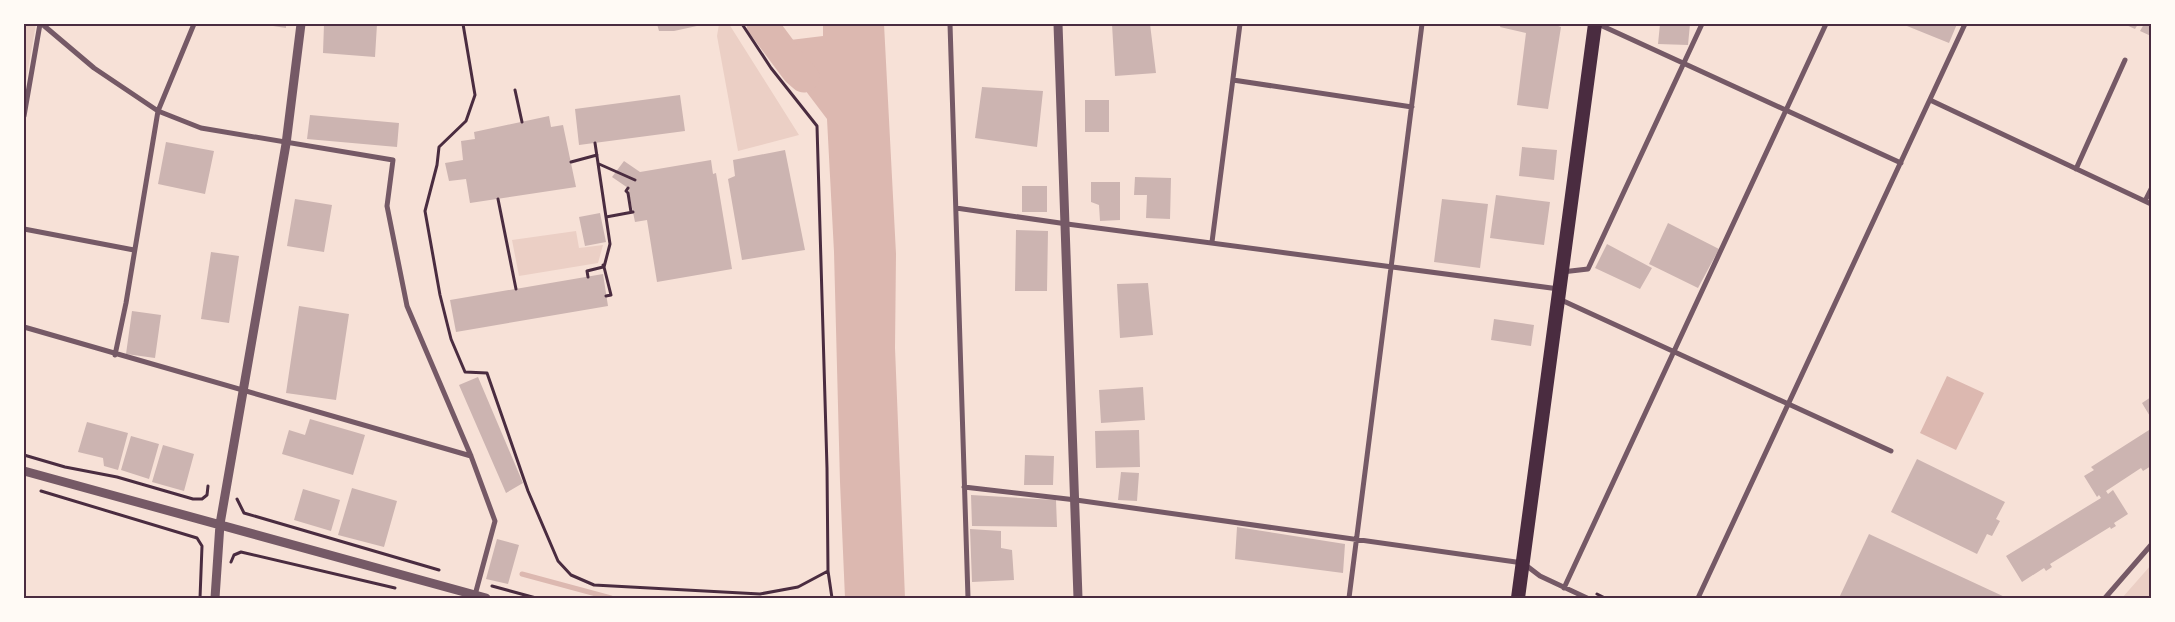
<svg xmlns="http://www.w3.org/2000/svg" width="2175" height="622" font-family="Raleway,sans-serif">
<style>
.green{fill:#ebcfc5}
.water{fill:#dcb8b0}
.lines{fill:none;stroke-linecap:round;stroke-linejoin:round}
.stream{stroke:#dcb8b0;stroke-width:5}
.river{stroke:#dcb8b0;stroke-width:31}
.building{fill:#ccb4b1}
.path{stroke:#4a2c40;stroke-width:3}
.minor{stroke:#755966;stroke-width:5}
.tertiary{stroke:#755966;stroke-width:9}
.trunk{stroke:#4a2c40;stroke-width:14}
.neatline{fill:none;stroke:#4a2c40;stroke-width:2}
</style>
<rect width="100%" height="100%" fill="#f7e1d7"/>
<!-- green -->
<path class="green" d="M24 24H36L24 92Z
M719 24H729L799 135 738 151 717 36Z
M576 231 579 248 603 245 598 263 519 276 512 240Z
M2151 565V598H2122Z"/>
<!-- water -->
<path class="water" d="M823 24H884L896 254 895 348 905 598H845L840 482 834 252 827 119 774 49 782 41 823 36Z
M1947 376 1984 393 1956 450 1920 433Z"/>
<g class="lines">
<!-- stream -->
<path class="stream" d="M522 574 611 598"/>
<!-- river -->
<path class="river" d="M762 24 797 71 804 77"/>
</g>
<!-- building -->
<path class="building" d="M260 24H286V28Z
M324 24H377L375 57 323 53Z
M657 24H706L674 31H659Z
M1112 24H1150L1156 73 1115 76Z
M1501 24H1553L1561 27 1548 109 1517 105 1526 33 1500 27Z
M1660 24H1690L1688 45 1658 44Z
M1902 24H1957L1949 43Z
M2124 24H2138L2135 29Z
M2144 24H2151V36L2140 31Z
M982 87 1043 91 1037 147 975 138Z
M680 95 685 131 579 145 575 109Z
M1085 100H1109V132H1085Z
M310 115 399 123 397 147 307 139Z
M549 116 551 127 563 125 576 187 470 203 466 179 449 181 445 163 463 160 461 141 475 139 474 132Z
M166 142 214 151 205 194 158 184Z
M1522 147 1557 150 1554 180 1519 176Z
M785 150 805 250 742 260 728 179 735 176 733 160Z
M711 160 713 174 716 173 732 269 657 282 647 220 635 222 628 188 612 177 624 161 640 172Z
M1135 177 1171 178 1170 219 1146 218 1147 195H1134Z
M1091 182H1120V220L1100 221 1099 205 1091 202Z
M1022 186H1047V212H1022Z
M1496 195 1550 202 1544 245 1490 238Z
M295 199 332 205 324 252 287 246Z
M1442 199 1488 204 1480 268 1434 262Z
M600 213 606 242 585 246 579 217Z
M1668 223 1719 249 1698 288 1649 264Z
M1016 230 1048 231 1047 291H1015Z
M1607 244 1652 268 1640 289 1595 268Z
M211 252 239 256 229 323 201 319Z
M603 274 608 306 456 332 450 300Z
M1148 283 1153 335 1120 338 1117 284Z
M299 306 349 314 336 400 286 393Z
M132 311 161 315 155 358 126 354Z
M1494 319 1534 325 1531 346 1491 340Z
M478 377 523 483 506 493 459 385Z
M1143 387 1145 420 1101 423 1099 390Z
M2151 397V418L2142 403Z
M310 419 365 435 353 475 282 454 289 430 305 435Z
M87 422 128 433 118 470 104 466 103 458 78 452Z
M1139 430 1140 467 1096 468 1095 431Z
M2149 430 2151 432V466L2143 471 2141 468 2106 491 2108 494 2113 490 2128 514 2114 523 2116 526 2111 529 2110 527 2050 564 2052 567 2046 571 2044 568 2022 582 2006 556 2101 498 2099 495 2097 497 2084 476 2094 470 2091 467Z
M131 436 159 444 149 479 121 470Z
M163 445 194 454 184 491 152 482Z
M1025 455 1054 456 1053 485H1024Z
M1917 459 2005 502 1996 519 2000 521 1992 536 1987 534 1977 554 1891 512Z
M1121 472 1139 473 1137 501 1118 500Z
M352 488 397 501 384 547 338 535Z
M303 489 340 500 331 531 294 520Z
M971 495 1056 500 1057 527 972 526Z
M1237 527 1345 544 1343 573 1235 559Z
M970 529 1001 531V548L1012 550 1014 580 972 582Z
M1869 534 2007 598H1839Z
M497 539 519 545 508 584 486 579Z"/>
<g class="lines">
<!-- path -->
<path class="path" d="M463 24 475 95 466 121 439 147 437 165 425 211 440 295 451 339 465 372 487 373 528 491 558 561 571 575 594 585 760 594 798 587 828 571 827 468 817 126 771 68 742 24
M515 90 522 122
M595 143 610 244 604 267 611 295 606 296
M571 162 597 155
M599 164 635 180
M628 188 626 191 628 193 631 212
M498 199 516 289
M606 217 633 212
M588 277 587 271 603 267V265
M24 455 65 467 117 477 193 499H202L207 495 208 486
M41 491 197 538 202 546 200 598
M237 499 244 513 439 570
M231 562 234 555 241 552 395 588
M828 571 832 598
M492 586 536 598
M1597 594 1605 598"/>
<!-- minor -->
<path class="minor" d="M42 24 94 68 158 111 201 128 393 160 387 206 407 306 471 456 495 521 475 595
M950 24 968 598
M1598 24 1901 163
M1233 80 1412 107
M1930 100 2151 204
M24 116 40 24
M2076 169 2125 60
M2145 201 2151 189
M956 208 1067 224 1559 289
M24 229 134 250
M1212 242 1240 24
M1562 272 1588 269 1702 24
M1559 299 1891 451
M24 327 471 456
M115 355 126 303 158 111 194 24
M964 487 1076 500 1523 563 1540 576 1587 598
M1564 588 1826 24
M1349 598 1422 24
M1698 598 1965 24
M2105 598 2151 545"/>
<!-- tertiary -->
<path class="tertiary" d="M1058 24 1078 598
M24 471 486 598
M215 598 220 524 286 144 301 24"/>
<!-- trunk -->
<path class="trunk" d="M1518 598 1595 24"/>
</g>
<!-- border -->
<rect width="2175" height="622" fill="none" stroke="#fffaf5" stroke-width="50"/>
<rect x="25" y="25" width="2125" height="572" class="neatline"/>
</svg>
